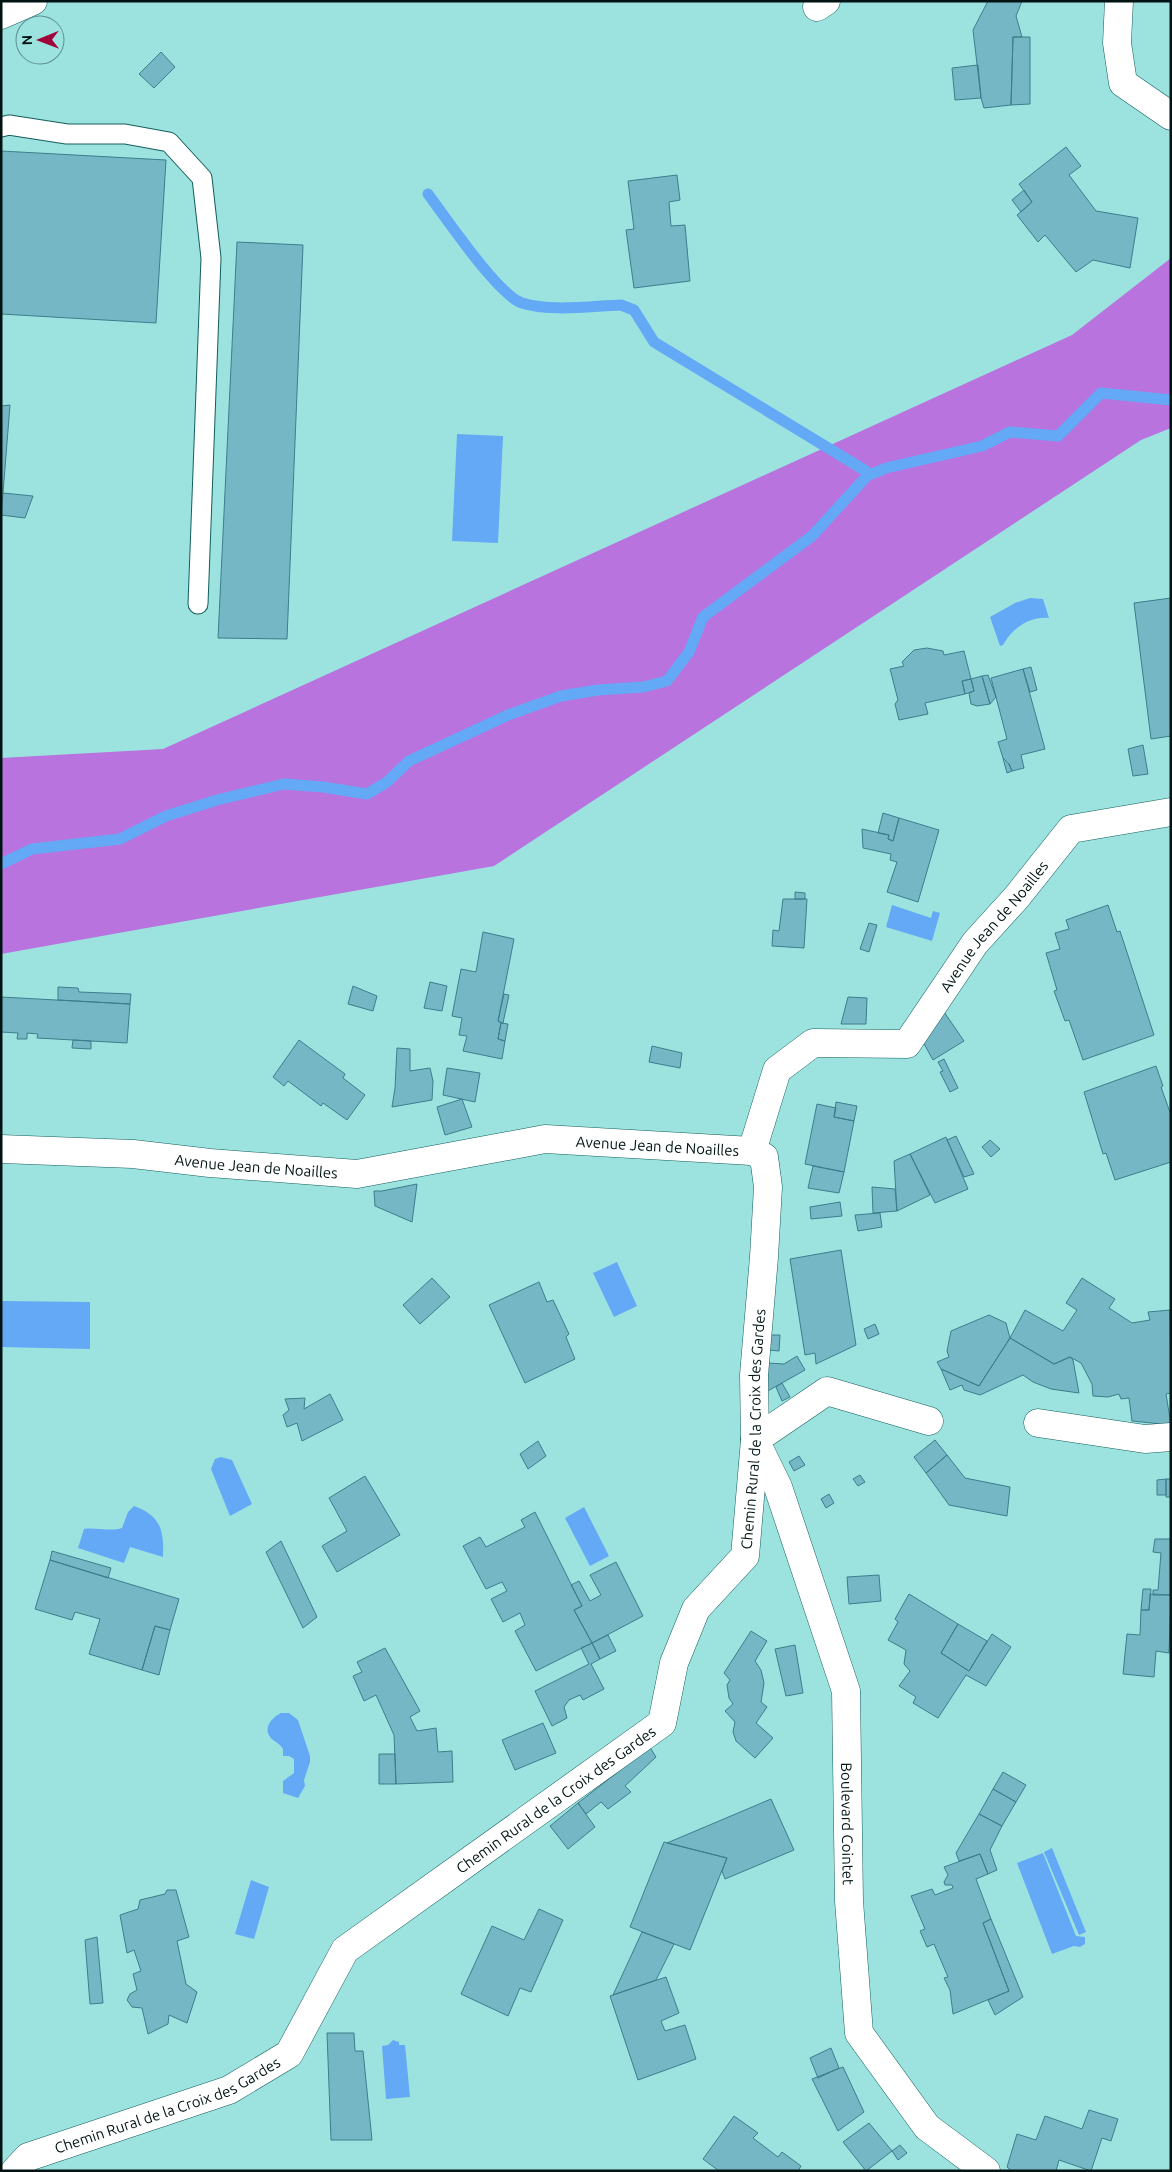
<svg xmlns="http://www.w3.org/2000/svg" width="1172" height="2172" font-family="Ubuntu,sans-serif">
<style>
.forest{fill:#b873de}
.water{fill:#64a9f6}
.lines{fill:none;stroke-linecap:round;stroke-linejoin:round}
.stream{stroke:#64a9f6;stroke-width:11}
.building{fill:#75b7c5;stroke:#3c7e8c}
.lane-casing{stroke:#125f5d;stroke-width:21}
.street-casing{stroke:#125f5d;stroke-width:29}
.lane{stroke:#fff;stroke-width:19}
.street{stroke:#fff;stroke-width:28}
.labels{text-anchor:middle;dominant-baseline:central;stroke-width:5;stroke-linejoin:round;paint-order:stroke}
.street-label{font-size:15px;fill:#001313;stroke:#9ce3e0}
</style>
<rect width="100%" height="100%" fill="#9ce3e0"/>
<!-- forest -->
<path class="forest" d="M1171 258V428L1141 440 494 866 1 954V758L163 749 1072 335Z"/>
<!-- water -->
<path class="water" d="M457 434 503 436 498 543 452 541Z
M1030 598 1043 599 1049 618C1030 616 1012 628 1003 645L1000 646 990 617 1015 603Z
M892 905 931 918 933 911 940 913 932 941 886 927Z
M617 1262 637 1306 614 1317 593 1273Z
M1 1301 90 1302V1349L1 1347Z
M221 1457 232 1460 252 1504 230 1516 211 1469 215 1459Z
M134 1506C161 1516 164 1530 163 1557L130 1547 124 1563 78 1548 84 1529C96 1527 111 1532 122 1528L128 1512Z
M584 1507 609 1556 590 1566 565 1518Z
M281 1713H289L298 1720 310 1756V1762L304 1780 305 1786 298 1798 283 1793V1781L294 1773V1759L289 1756H283V1749C280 1744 277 1743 273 1740 261 1730 271 1718 281 1713Z
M1052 1848 1086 1932 1079 1935 1044 1852Z
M1043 1853 1076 1936 1085 1937V1944L1080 1947 1074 1946 1052 1954 1017 1863Z
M251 1880 269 1887 254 1939 235 1934Z
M393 2040 399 2042V2045H405L410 2097 386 2099 382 2046 388 2045Z"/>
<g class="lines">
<!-- stream -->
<path class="stream" d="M428 194C446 218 498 295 522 303 551 312 591 306 621 305L634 310 654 342 866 471 867 476
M1 864 32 849 120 839 166 816 217 800 284 784 323 787 367 794 387 782 409 761 508 715 561 696 598 690 643 687 667 681 689 652 703 617 812 536 867 476 886 468 982 446 1010 432 1058 436 1101 393 1171 400"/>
</g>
<!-- building -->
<path class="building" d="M988 1H1022L1016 16 1022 37H1013L1011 105 984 108 981 98 973 30Z
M1013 37H1030V104L1011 105Z
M161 52 175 67 154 88 139 74Z
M978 65 981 98 955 100 952 68Z
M1066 147 1081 166 1069 175 1096 211 1138 218 1130 268 1093 260 1076 272 1045 235 1038 242 1017 215 1032 202 1019 184Z
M1 151 166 160 156 323 1 314Z
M677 175 680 200 669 202 671 226 685 225 690 281 634 288 626 230 634 229 628 181Z
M1024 190 1032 202 1021 212 1012 200Z
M237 242 303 245 287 639 218 638Z
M10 405 3 493H1V406Z
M3 493 33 496 25 518 1 515Z
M1171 598V736L1151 739 1134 603Z
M927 648 943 651 944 655 964 651 971 679 962 681 965 694 925 703 928 714 899 720 895 704 898 700 890 669 904 666 902 662 914 650Z
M1031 667 1037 690 1030 692 1023 669Z
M1023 669 1045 749 1021 755 1024 768 1012 771 1009 764 1003 758 998 742 1007 739 991 678Z
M988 675 996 697 990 704 982 676Z
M982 676 990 704 977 706 971 704 969 693 974 691 971 679Z
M971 679 974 691 965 694 962 681Z
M1143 745 1148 774 1133 776 1128 749Z
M1003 758 1009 764 1012 771 1007 773Z
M883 813 899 818 893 841 888 839 889 835 878 833Z
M899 818 939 830 918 902 887 892 897 862 890 860 891 854 863 848 862 829 889 835 888 839 893 841Z
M795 892 805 893V899H795Z
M783 899H807L804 948 772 946 773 930 779 931Z
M1108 905 1117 932 1120 931 1154 1035 1083 1060 1069 1020 1065 1021 1054 991 1057 990 1046 953 1060 949 1055 933 1069 929 1066 920Z
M869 923 877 925 869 952 860 949Z
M483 932 514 939 498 1021 501 1023 498 1039 505 1041 502 1059 463 1051 467 1036 459 1035 462 1018 452 1016 461 969 476 972Z
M430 982 447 986 442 1011 424 1008Z
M353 986 377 996 373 1011 348 1004Z
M58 987 78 988 79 992 131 994 130 1004 58 1000Z
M504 994 509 995 503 1023 498 1021Z
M1 997 130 1004 127 1043 37 1038 38 1034 27 1033V1039H17L18 1033 1 1032Z
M848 997 867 998 866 1024H841Z
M940 1006 964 1041 933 1060 923 1042Z
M501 1023 508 1024 505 1041 498 1039Z
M73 1040 91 1041V1049L72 1048Z
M299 1040 345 1074 343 1078 365 1095 347 1120 323 1103 321 1106 288 1081 284 1086 273 1077Z
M652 1046 682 1053 680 1068 649 1062Z
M397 1048 410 1049V1071L430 1068 433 1081 432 1100 392 1107 395 1088Z
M944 1059 958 1088 950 1092 940 1072 943 1071 938 1062Z
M1156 1066 1163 1086 1161 1087 1171 1115V1162L1115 1180 1106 1153 1103 1154 1084 1092Z
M447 1068 480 1073 475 1102 443 1095Z
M462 1099 472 1127 445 1135 437 1107Z
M836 1102 857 1106 854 1121 834 1117Z
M817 1104 836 1108 834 1117 854 1121 844 1172 805 1164Z
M956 1136 974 1174 964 1177 947 1140Z
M946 1137 968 1189 935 1203 910 1154Z
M990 1140 1000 1149 991 1157 982 1147Z
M910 1154 930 1195 897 1211 894 1161Z
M813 1166 844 1172 839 1193 808 1188Z
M417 1184 412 1222 375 1206 374 1191H382Z
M872 1187 895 1189 897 1211 873 1213Z
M840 1202 842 1216 811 1219 810 1207Z
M880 1213 882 1227 858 1231 855 1215Z
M841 1250 856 1345 816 1364 815 1353 805 1355 790 1259Z
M432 1278 450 1297 420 1324 403 1305Z
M1082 1278 1115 1299 1109 1308 1132 1323 1150 1320 1148 1312 1170 1310 1171 1393 1166 1394 1171 1425 1132 1421 1129 1398 1121 1399 1119 1394 1108 1397 1093 1396 1092 1384 1081 1363 1070 1357 1054 1364 1010 1338 1025 1310 1063 1331 1077 1310 1066 1303Z
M539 1282 547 1302 553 1300 569 1334 566 1337 575 1359 525 1383 489 1305Z
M989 1315 1006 1323 1010 1338 979 1386 941 1369 937 1362 949 1357 947 1351 951 1331Z
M875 1324 879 1334 868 1339 864 1329Z
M769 1335H780L779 1351 768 1350Z
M1010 1338 1054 1364 1070 1357 1073 1360 1079 1393 1051 1389 1033 1382 1023 1375 980 1395 964 1390 962 1385 950 1390 941 1369 979 1386Z
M797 1356 805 1370 766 1392 768 1363 784 1364Z
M782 1383 790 1397 782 1401 776 1387Z
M330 1394 343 1420 302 1441 297 1423 287 1427 283 1415 289 1410 285 1399 305 1398 304 1409Z
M935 1440 947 1455 926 1473 914 1457Z
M538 1441 546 1456 528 1469 520 1454Z
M947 1455 965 1478 1010 1487 1007 1516 949 1505 926 1473Z
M799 1456 805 1465 794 1471 789 1462Z
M860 1475 865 1482 858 1486 853 1479Z
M365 1476 400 1535 337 1572 322 1546 347 1531 329 1498Z
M1166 1479V1495H1157V1480Z
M1166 1479H1171V1497H1166Z
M829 1494 834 1503 826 1508 821 1499Z
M535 1512 582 1606 574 1610 592 1643 536 1671 515 1631 525 1625 520 1613 503 1622 491 1599 507 1591 502 1582 486 1589 463 1546 480 1537 486 1547 525 1527 521 1520Z
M1155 1539H1171V1595H1153V1590H1158L1161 1553 1153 1552Z
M281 1541 317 1617 303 1628 266 1552Z
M52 1551 111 1568 108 1578 50 1560Z
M50 1560 179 1599 170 1630 155 1626 142 1670 89 1654 100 1619 75 1612 72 1620 35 1609Z
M616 1562 643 1616 592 1643 574 1610 582 1606 571 1585 579 1581 590 1601 601 1595 590 1575Z
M879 1575 881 1601 849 1604 847 1577Z
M1143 1589H1151L1149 1610H1141Z
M909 1594 958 1624 941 1653 969 1671 992 1634 1011 1647 986 1686 966 1675 938 1718 913 1703 916 1697 899 1686 910 1671 904 1664 906 1650 888 1640 898 1622 895 1619Z
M1150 1594 1171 1595 1169 1653 1156 1651 1154 1677 1123 1674 1127 1634 1140 1635 1141 1610H1149Z
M958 1624 987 1641 969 1671 941 1653Z
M155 1626 170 1630 159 1675 142 1670Z
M751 1631 767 1641 755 1661 761 1670 764 1683 761 1702 767 1707 756 1723 773 1738 755 1758 736 1741 733 1732 735 1722 725 1711 733 1704 729 1698 727 1685 730 1680 724 1673Z
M608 1635 616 1651 600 1659 592 1643Z
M592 1643 600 1659 591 1664 604 1689 583 1700 580 1695 569 1700 564 1707 567 1718 552 1726 535 1691 589 1664 581 1648Z
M795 1645 803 1693 786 1696 775 1649Z
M385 1648 420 1711 410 1717 417 1731 436 1728 438 1752 452 1751 453 1782 396 1784 394 1735 376 1695 364 1701 353 1676 362 1672 357 1662Z
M543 1723 556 1753 515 1770 502 1740Z
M647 1746 651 1749 656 1757 625 1786 631 1792 608 1809 601 1802 586 1814 578 1803 618 1772Z
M379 1754H395L396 1784H379Z
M1003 1772 1026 1785 1016 1802 993 1789Z
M993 1789 1016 1802 1002 1826 979 1814Z
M771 1799 794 1850 725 1879 722 1871 727 1858 667 1843Z
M578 1803 595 1827 568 1849 550 1826Z
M979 1814 1002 1826 990 1850 997 1870 988 1874 980 1854 959 1861 956 1853Z
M664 1842 727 1858 690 1950 630 1927Z
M980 1854 988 1874 976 1879 991 1919 983 1923 1009 1991 953 2014 950 1990 944 1978 948 1977 934 1944 927 1947 920 1931 925 1929 911 1896 932 1889 935 1895 953 1888 952 1885H945L944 1882 948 1875 944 1867Z
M167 1890H176L189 1937 177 1941 186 1984 197 1992 187 2023 169 2015 168 2024 148 2034 142 2008 132 2007 127 2000 130 1994 137 1990 133 1974 141 1971 134 1950 127 1953 120 1915 138 1909 140 1900 165 1894Z
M539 1909 563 1920 531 1992 520 1988 508 2016 461 1994 492 1926 524 1940Z
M991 1919 1023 1997 995 2015 988 2000 1009 1991 983 1923Z
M642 1932 674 1944 656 1980 613 1995Z
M97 1937 103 2003 90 2004 85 1940Z
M666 1977 679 2013 661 2021 665 2031 685 2025 696 2059 638 2080 610 1996Z
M327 2033H354L355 2051H363L372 2140H331Z
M831 2048 839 2068 818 2078 810 2058Z
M843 2067 864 2112 838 2131 812 2079Z
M1089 2110 1118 2119 1111 2141 1102 2138 1091 2171 1059 2160 1056 2171H1012L1007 2167 1017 2134 1036 2140 1045 2116 1082 2129Z
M734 2116 758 2133 753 2138 778 2157 782 2152 801 2166 798 2171H719L703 2159Z
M869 2123 892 2151 866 2171 843 2142Z
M900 2145 907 2153 898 2160 892 2151Z"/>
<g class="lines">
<!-- lane casing -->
<g class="lane-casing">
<path id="lane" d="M1 127 9 125 67 134H125L169 142 202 178 211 258 198 604"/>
</g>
<!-- street casing -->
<g class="street-casing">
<g id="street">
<path d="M1119 1 1117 43 1123 83 1171 116"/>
<path d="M817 7 826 1"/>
<path d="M1 15 33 1"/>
<path id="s1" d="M1 1149 133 1154 210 1163 357 1174 545 1139 752 1151 777 1070 813 1043 907 1044 975 943 1016 898 1071 829 1171 812"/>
<path d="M1038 1423 1145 1439 1171 1437"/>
<path id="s2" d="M755 1440 778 1487 846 1691 849 1901 859 2033 927 2127 986 2171"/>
<path d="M755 1440 827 1391 929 1421"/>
<path id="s3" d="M15 2171 28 2157 229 2090 289 2054 345 1950 662 1723 674 1663 696 1609 745 1556 755 1440 754 1375 764 1257 768 1187 764 1157 752 1151"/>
</g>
</g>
<!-- lane -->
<use href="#lane" class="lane"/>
<!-- street -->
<use href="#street" class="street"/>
</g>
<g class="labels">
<!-- street labels -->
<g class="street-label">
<text stroke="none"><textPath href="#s1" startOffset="1126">Avenue Jean de Noailles</textPath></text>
<text stroke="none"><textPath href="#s1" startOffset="661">Avenue Jean de Noailles</textPath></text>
<text stroke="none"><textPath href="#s1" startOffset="256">Avenue Jean de Noailles</textPath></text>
<text stroke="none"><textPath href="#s3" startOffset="1128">Chemin Rural de la Croix des Gardes</textPath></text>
<text stroke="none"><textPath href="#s3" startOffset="678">Chemin Rural de la Croix des Gardes</textPath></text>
<text stroke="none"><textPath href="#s2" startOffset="400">Boulevard Cointet</textPath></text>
<text stroke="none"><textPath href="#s3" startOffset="168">Chemin Rural de la Croix des Gardes</textPath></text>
</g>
</g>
<!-- border -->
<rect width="1172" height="2172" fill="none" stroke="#001313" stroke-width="5"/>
<!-- north arrow -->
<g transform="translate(40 40) rotate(269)"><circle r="24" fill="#9ce3e0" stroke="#5e908e"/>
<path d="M0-4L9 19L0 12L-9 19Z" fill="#a10139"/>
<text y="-8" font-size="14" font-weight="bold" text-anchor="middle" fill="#001313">N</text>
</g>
</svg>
